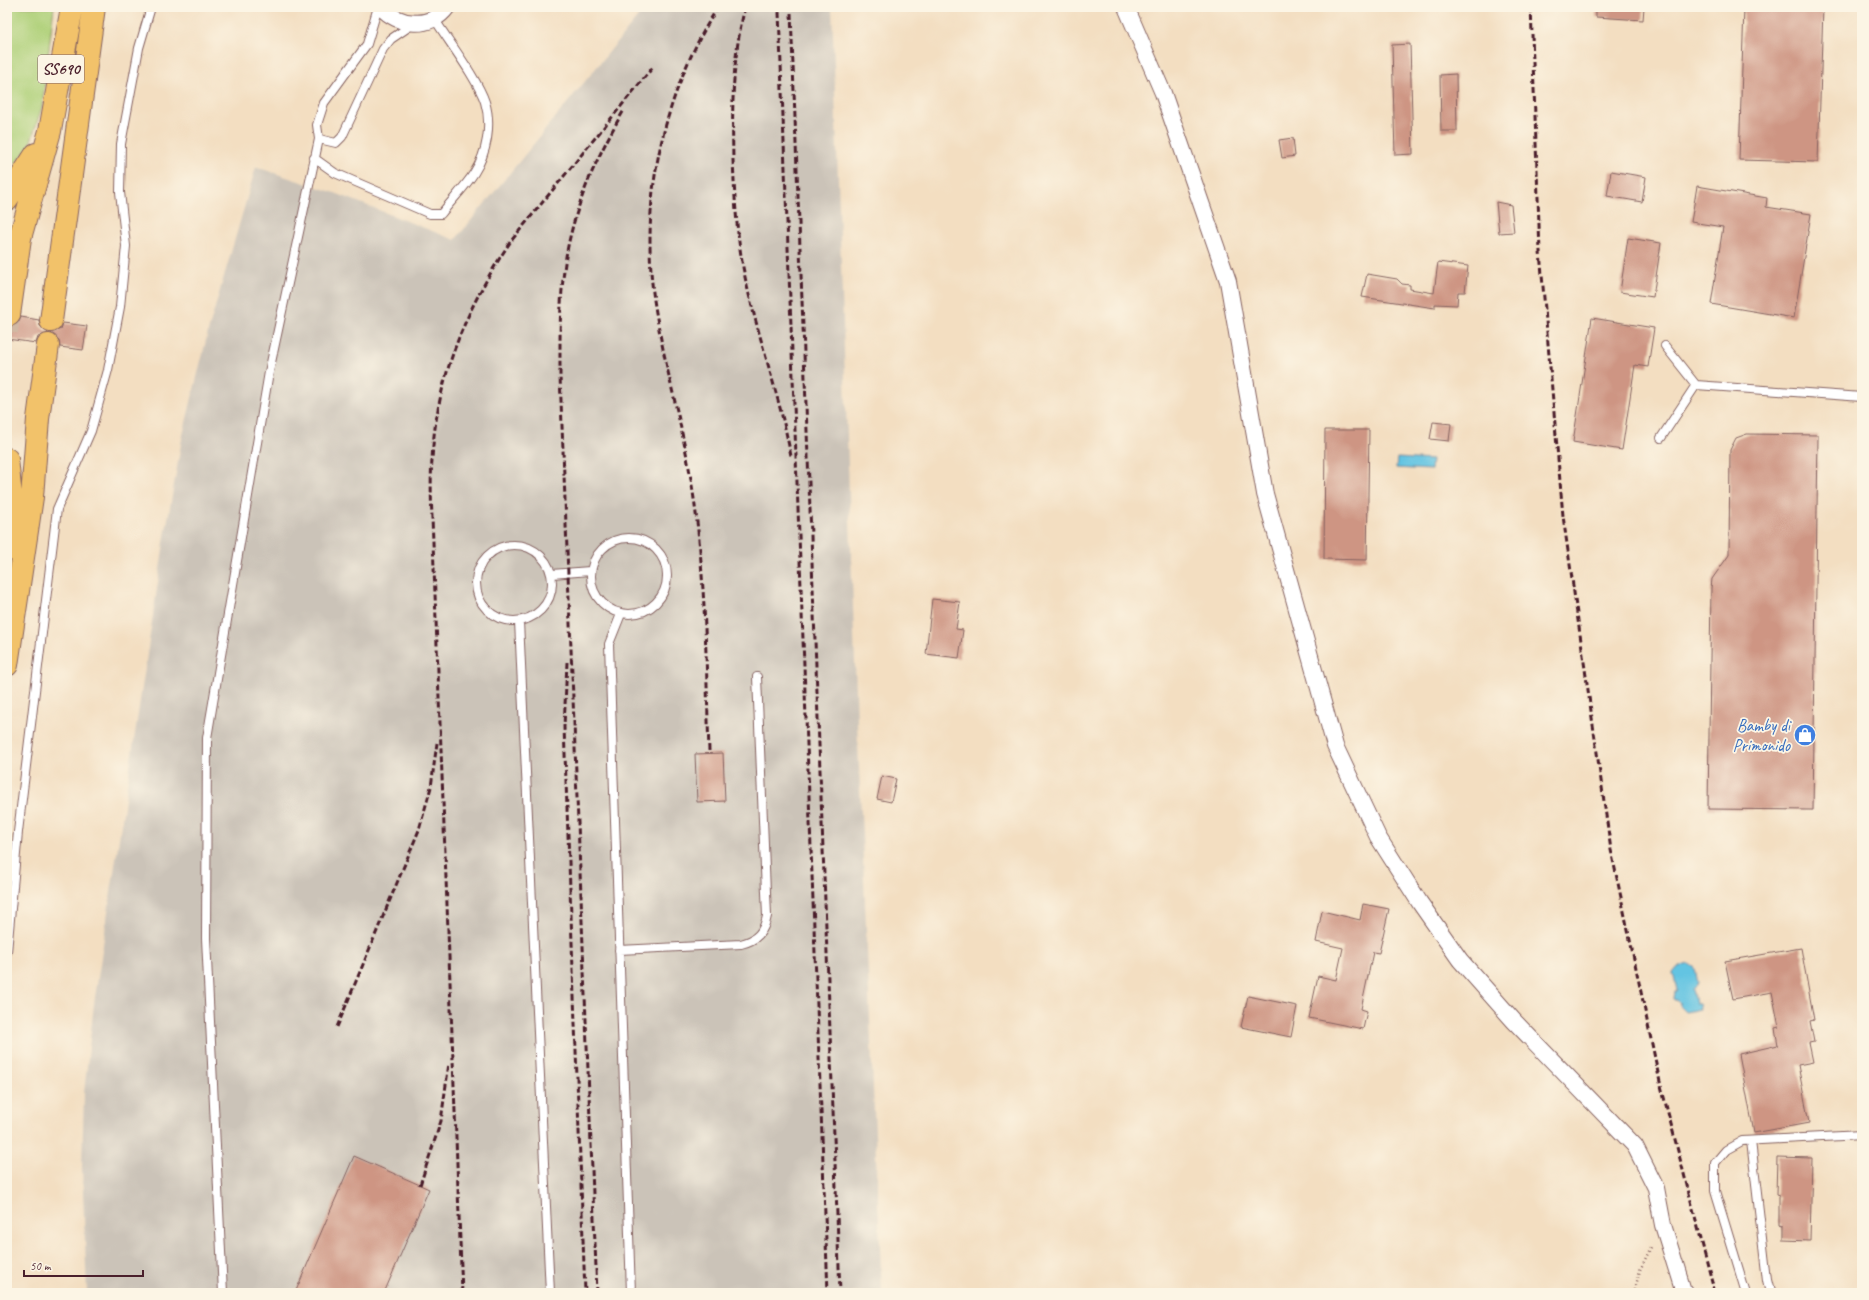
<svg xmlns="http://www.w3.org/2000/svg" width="1869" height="1300" font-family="Caveat,sans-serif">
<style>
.industrial{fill:#cbc3b8}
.green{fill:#aed078;stroke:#7c7852}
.water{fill:#64c4e2;stroke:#577286}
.building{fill:#ce9583}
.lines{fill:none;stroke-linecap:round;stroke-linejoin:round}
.highway-tunnel{stroke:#d1b8a3;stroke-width:22;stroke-dasharray:22 11;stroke-linecap:butt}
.lane-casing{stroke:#856260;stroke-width:10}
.street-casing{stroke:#856260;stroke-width:18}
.highway-casing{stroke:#856260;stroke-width:24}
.path{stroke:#856260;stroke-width:2.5;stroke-dasharray:1 3;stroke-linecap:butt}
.lane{stroke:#fff;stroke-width:8}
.street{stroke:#fff;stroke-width:16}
.highway{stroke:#f2c26a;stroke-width:22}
.rail{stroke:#4a1f2b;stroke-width:3;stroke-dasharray:6 3;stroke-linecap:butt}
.labels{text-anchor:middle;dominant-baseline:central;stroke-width:3.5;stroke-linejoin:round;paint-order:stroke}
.shield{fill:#fcf5e5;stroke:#7f5f63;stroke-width:1}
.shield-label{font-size:16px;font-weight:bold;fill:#4a1f2b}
.shop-label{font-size:17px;fill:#366cbe;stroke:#fcf5e5;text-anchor:end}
</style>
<rect width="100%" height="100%" fill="#fcf5e5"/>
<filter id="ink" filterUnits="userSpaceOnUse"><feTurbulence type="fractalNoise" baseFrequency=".025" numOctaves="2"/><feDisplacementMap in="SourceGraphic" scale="8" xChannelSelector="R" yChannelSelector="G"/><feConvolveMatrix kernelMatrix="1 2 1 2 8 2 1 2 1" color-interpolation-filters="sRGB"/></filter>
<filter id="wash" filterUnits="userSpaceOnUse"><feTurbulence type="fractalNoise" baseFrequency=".012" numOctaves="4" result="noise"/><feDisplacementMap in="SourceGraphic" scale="16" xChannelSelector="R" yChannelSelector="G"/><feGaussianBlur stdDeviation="0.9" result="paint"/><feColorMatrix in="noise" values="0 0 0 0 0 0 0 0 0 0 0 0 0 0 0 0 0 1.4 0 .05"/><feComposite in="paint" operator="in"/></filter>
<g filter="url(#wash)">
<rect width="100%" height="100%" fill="#f3dec1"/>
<!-- industrial -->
<path class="industrial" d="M646 7H832L857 721 882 1293H87L82 1167 84 1093 94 1004 165 536 182 439 209 328 256 167 335 193 455 240Z"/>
<!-- green -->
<path class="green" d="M7 7H54L42 107 29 147 7 173Z"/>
<!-- water -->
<path class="water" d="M1397 458 1432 460 1431 470 1396 468Z
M1689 964 1695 968 1698 984 1692 989 1695 1003H1699L1700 1009 1686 1012 1680 1006 1679 1002 1673 999 1674 992 1677 990 1673 973 1678 967Z"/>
<g id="blocks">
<!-- building -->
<path class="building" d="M1596 7H1644L1643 20 1596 17Z
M1744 7H1823L1818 162 1739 160Z
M1410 44 1413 154 1395 155 1392 45Z
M1456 74 1457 131H1441L1440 75Z
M1293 138 1295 156 1282 158 1279 140Z
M1611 171 1646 177 1642 202 1607 196Z
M1697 186 1767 198 1766 207 1811 214 1794 318 1711 304 1723 227 1691 222Z
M1496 202 1511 205 1514 232 1499 233Z
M1628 238 1661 243 1653 297 1620 292Z
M1438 262 1468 266 1465 292H1458L1457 305 1435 304V308L1362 297 1367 274 1397 279 1402 284 1410 285V289L1434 293Z
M21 317 39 320 40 326 48 333 38 337 36 343 7 339V327L14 326 19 322Z
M1592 318 1654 328 1648 367 1635 365 1622 450 1573 442Z
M63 323 87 326 83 350 60 347 59 340 51 333 61 329Z
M1433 422 1451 424 1449 441 1430 439Z
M1325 430H1369L1367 560 1324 559Z
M1747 434 1818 435 1813 810 1708 809 1711 588 1712 579 1729 555 1730 450 1736 438Z
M932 599 960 602 956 629 963 630 959 658 926 654Z
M723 753 725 801 697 802 695 754Z
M882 776 896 779 891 802 877 799Z
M1363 904 1389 909 1379 953 1373 952 1361 1009 1367 1011 1363 1029 1309 1018 1318 976 1336 980 1343 948 1316 942 1322 911 1360 920Z
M1801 948 1814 1020 1810 1021 1814 1042 1809 1043 1813 1062 1798 1065 1809 1123 1754 1133 1739 1054 1778 1045 1775 1028 1779 1027 1772 992 1733 999 1725 961Z
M1248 996 1297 1006 1291 1037 1241 1027Z
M354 1156 429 1189 384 1293H295Z
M1777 1157 1812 1158 1810 1241 1783 1240V1225L1779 1224V1196L1776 1195Z"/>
</g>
</g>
<g filter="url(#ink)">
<use href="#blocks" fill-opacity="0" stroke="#856260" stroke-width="1"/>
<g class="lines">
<!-- highway-tunnel -->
<path class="highway-tunnel" d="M7 332 9 315"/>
<!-- lane casing -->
<g class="lane-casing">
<path id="lane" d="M378 7 367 44 324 103 317 125 319 139 336 143 342 137 383 49 391 39 413 24
M314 158 335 173 430 214H441C452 200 465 187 474 173 487 153 492 125 485 102 477 78 448 41 434 18
M1665 346 1696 385
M1661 438 1696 385 1862 397
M591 576a38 38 0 1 1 76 0a38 38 0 1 1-76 0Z
M476 583a38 38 0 1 1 76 0a38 38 0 1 1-76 0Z
M552 574 590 571
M621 614 609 644 631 1293
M519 621 550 1293
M619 950 741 944C757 940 764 932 767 916L757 677
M7 952 18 832 57 509 91 431 108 370 120 307 126 246 120 192 121 144 139 48 151 7
M1751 1141 1767 1281 1770 1293
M223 1293 206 938 207 738 269 372 319 139
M1746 1293 1715 1191V1163L1726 1150 1742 1141 1862 1135"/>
</g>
<!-- street casing -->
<g class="street-casing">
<path id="street" d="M381 7C398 26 431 30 447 7
M1126 7 1163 93 1228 281 1265 494 1335 746 1378 837 1420 903 1460 960 1514 1021 1635 1146 1656 1188 1663 1225 1684 1293"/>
</g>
<!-- highway casing -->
<g class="highway-casing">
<path id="highway" d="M7 199 36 154
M9 315 20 238 50 131 72 7
M51 321 94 7
M7 459 14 525 11 549
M7 665 32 497 38 419 48 345"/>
</g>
<!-- path -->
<path class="path" d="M1634 1293 1640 1270 1652 1245"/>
<!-- lane -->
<use href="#lane" class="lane"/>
<!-- street -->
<use href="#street" class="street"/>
<!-- highway -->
<use href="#highway" class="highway"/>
<!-- rail -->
<path class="rail" d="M745 7C732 60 732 106 733 160 735 203 737 244 747 286 760 343 780 398 791 456
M1531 7 1540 252 1563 516 1611 850 1660 1082 1715 1293
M779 12 828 1293
M791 13 840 1293
M567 662 564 727 585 1293
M709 751C706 668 706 582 694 499 685 432 664 367 654 300 640 199 663 93 718 7
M337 1027 419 830 431 787 437 743
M420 1185 441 1121 449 1063
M462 1293 433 542C432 515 430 487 432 460 436 379 466 307 511 241L653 67
M597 1293 560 376C560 329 559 280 571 233 582 189 601 149 624 110"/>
</g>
</g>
<!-- icons -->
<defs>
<g id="shop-disc" transform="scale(1.15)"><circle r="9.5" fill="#3f7fe0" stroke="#fcf5e5"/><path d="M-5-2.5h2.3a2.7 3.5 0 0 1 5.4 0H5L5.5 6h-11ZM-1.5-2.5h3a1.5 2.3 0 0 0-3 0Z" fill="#fff"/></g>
</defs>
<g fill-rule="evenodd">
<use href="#shop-disc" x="1805" y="735"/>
</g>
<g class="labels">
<!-- shield labels -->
<rect class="shield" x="38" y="55" width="46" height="28" rx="3"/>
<g class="shield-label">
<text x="61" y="69">SS690</text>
</g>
<!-- shop labels -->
<g class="shop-label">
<text x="1790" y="725">Bamby di<tspan x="1790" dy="20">Primonido</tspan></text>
</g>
</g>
<!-- margin -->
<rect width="1869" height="1300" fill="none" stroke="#fcf5e5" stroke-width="24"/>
<!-- scale -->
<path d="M24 1270v6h119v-6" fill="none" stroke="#4a1f2b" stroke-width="2"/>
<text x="30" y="1270" font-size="12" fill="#4a1f2b" stroke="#fcf5e5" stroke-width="3" paint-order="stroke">50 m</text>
</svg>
